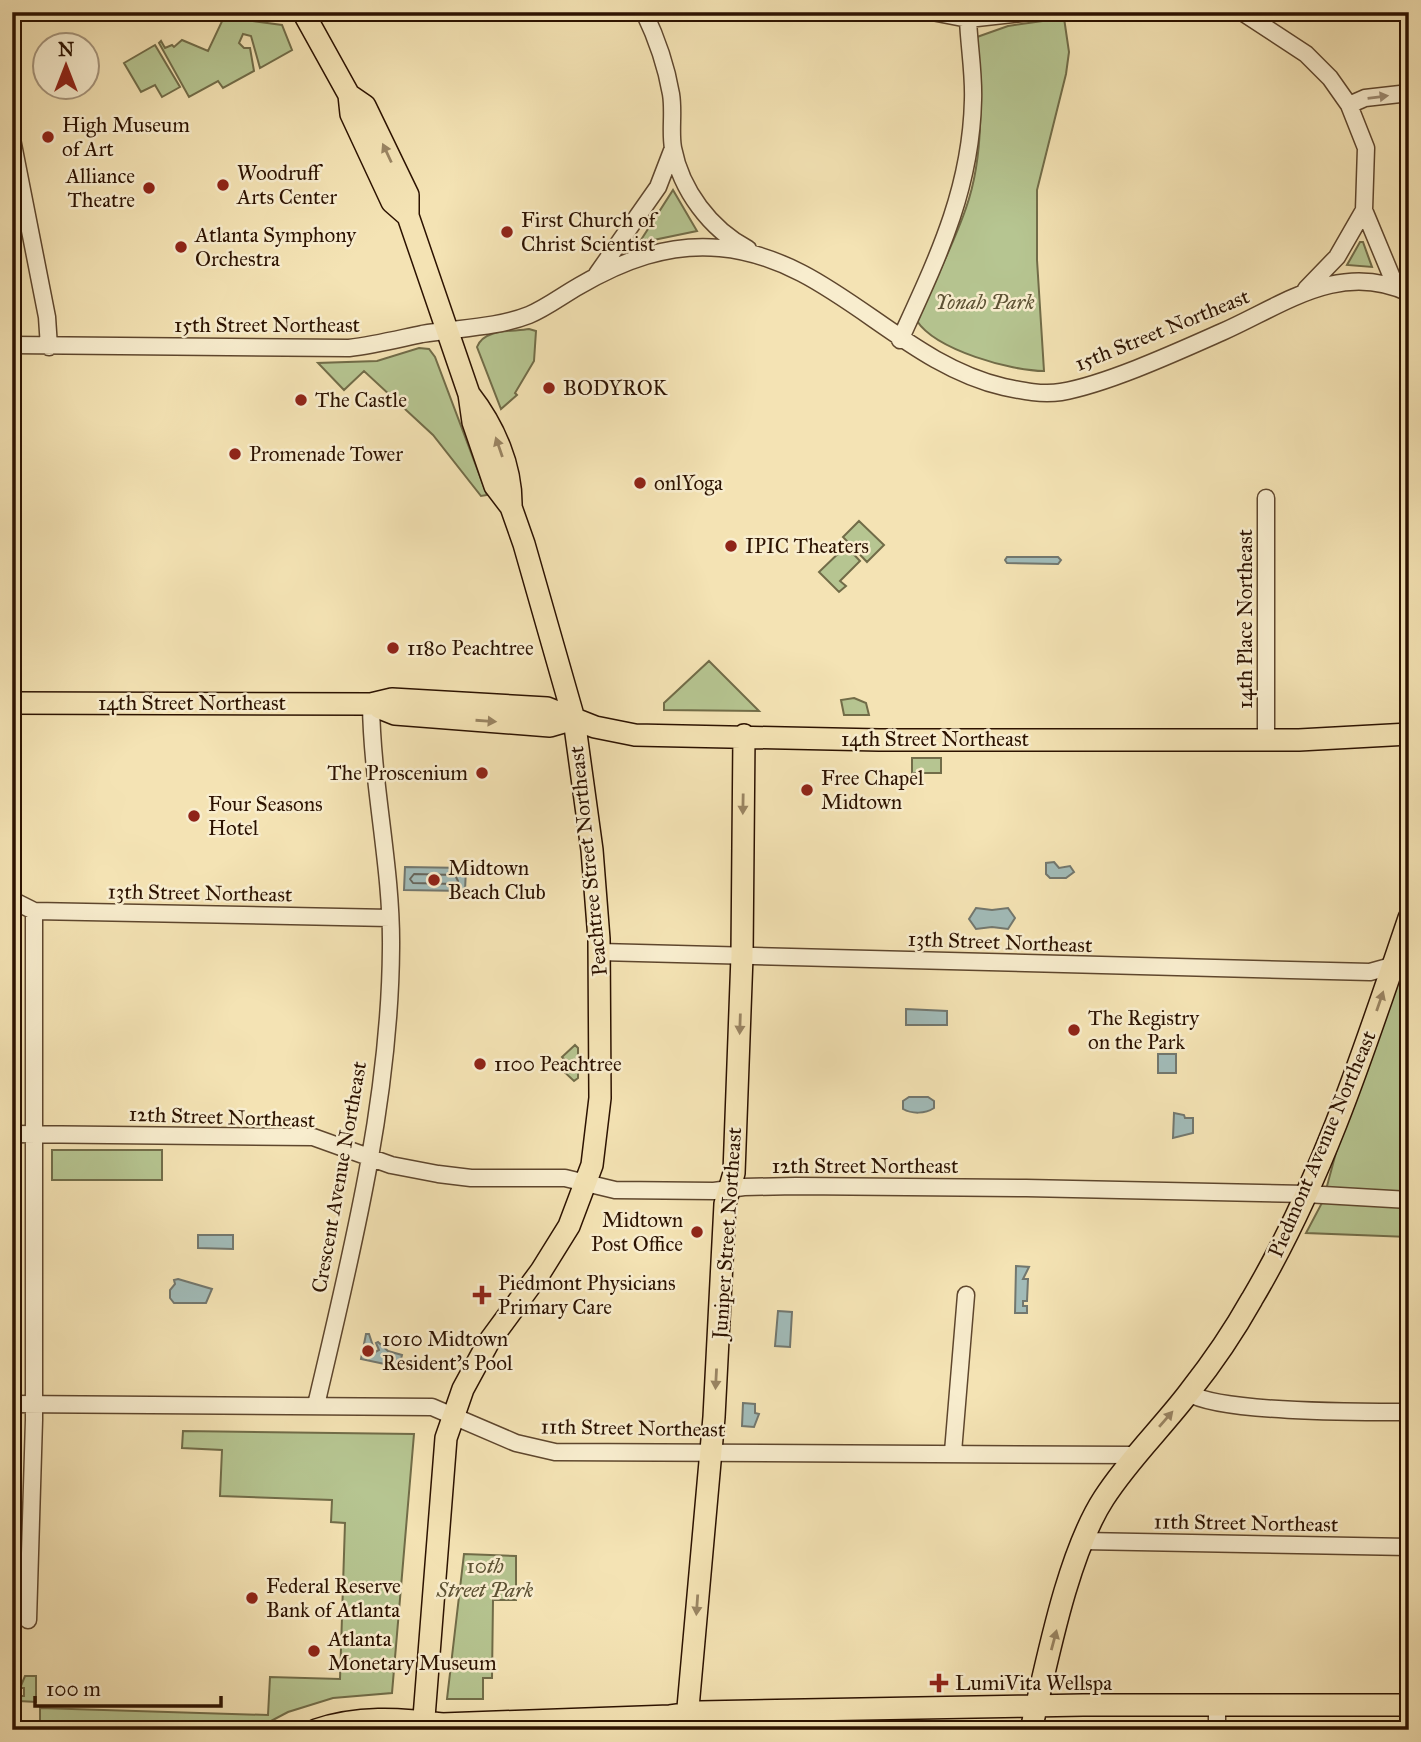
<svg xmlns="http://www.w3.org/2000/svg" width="1421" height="1742" font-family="'IM FELL Great Primer',serif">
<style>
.green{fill:#b6c591;stroke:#716c48;stroke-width:2}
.water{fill:#a1bbb8;stroke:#72776e;stroke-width:2}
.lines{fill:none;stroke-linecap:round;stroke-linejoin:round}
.shore{stroke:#66665c;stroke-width:2}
.minor-casing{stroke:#5e462d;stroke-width:19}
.major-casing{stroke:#2c1200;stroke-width:24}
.minor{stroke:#f8edce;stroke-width:16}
.major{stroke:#f4e3b4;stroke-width:21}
.oneway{fill:#9c8a71}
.oneway2{fill:#9a8563}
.poi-dot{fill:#8f2418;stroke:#f8edce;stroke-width:2.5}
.labels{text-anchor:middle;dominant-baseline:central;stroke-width:5;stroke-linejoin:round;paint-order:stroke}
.poi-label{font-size:21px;fill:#2c1200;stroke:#f8edce;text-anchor:start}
.park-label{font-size:21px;font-style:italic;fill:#5c5133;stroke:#f8edce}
.street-label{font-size:21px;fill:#2c1200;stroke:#f8edce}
</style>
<rect width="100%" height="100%" fill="#f4e3b4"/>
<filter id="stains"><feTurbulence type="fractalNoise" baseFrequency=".00286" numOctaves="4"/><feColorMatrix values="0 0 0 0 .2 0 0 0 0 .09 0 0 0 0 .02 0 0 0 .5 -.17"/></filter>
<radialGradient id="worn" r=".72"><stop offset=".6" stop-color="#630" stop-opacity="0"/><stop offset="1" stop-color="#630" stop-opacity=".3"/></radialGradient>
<!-- green -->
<path class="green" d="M224 17 282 25 292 50 260 68 251 36 243 34 239 43 244 48H250L254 71 223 88 218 81 189 97 159 43 161 41 165 48 172 45 174 47 182 40 208 51Z
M1064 18 1069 52 1066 74 1037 190V260L1044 371C1011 371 936 350 917 321 933 284 953 246 966 208 985 154 981 93 977 37L1008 26Z
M155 45 180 87 162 97 155 85 141 92 124 63Z
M673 190 697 231 639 243Z
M1360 242H1363L1372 267 1347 265Z
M529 329 536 331 534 361 515 393 517 395 501 409 477 347C484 328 513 332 529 329Z
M419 348 429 349 435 357 487 495 481 496 433 435 364 371 344 390 318 363 377 361Z
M859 521 884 545 867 562 843 537Z
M846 546 860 561 840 581 846 586 839 592 819 572Z
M709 661 759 711 664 710V703Z
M854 698 866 703 869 715H844L841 700Z
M912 758H941V773H912Z
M1409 881V1237L1306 1233 1323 1201Z
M575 1045 578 1048V1078L574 1081 559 1067 565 1060 562 1057Z
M52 1150H162V1180H52Z
M183 1431 414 1434 392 1693 333 1698 288 1712 254 1730H64L40 1727V1708L268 1715 270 1677 340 1679 345 1523 331 1522 332 1500 220 1496 222 1450 182 1448Z
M464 1554 516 1556V1600H493L492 1678H483V1699H447Z
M25 1676H36V1702L19 1701V1696H24V1688H20Z"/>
<!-- water -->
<path class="water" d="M1007 557H1058L1061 560 1058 564 1007 563 1005 560Z
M1054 862 1059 868 1070 866 1074 872 1066 878H1050L1046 874V863Z
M405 867 466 868 465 891 404 890Z
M976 908 992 910 1008 908 1015 918 1008 929 992 927 976 929 969 919Z
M906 1009 947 1011V1025H906Z
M1158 1054H1176V1073H1158Z
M909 1097H928L934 1101V1108C925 1114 912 1114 903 1109V1101Z
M1174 1113 1184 1115 1185 1118H1193V1133L1173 1138Z
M198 1235H233V1249L198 1248Z
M1016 1266 1029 1267 1023 1279H1028L1027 1301H1023V1306H1027V1313H1015Z
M178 1279 212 1289 206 1303H174L170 1298V1290L175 1284 174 1280Z
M778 1311 792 1312 790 1347 775 1346Z
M366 1334H369L375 1352 379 1350 376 1343 378 1342 388 1351 402 1355 399 1367 361 1359Z
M743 1403 755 1404V1413L759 1414 754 1427 742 1426Z"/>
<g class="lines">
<!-- shore -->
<path class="shore" d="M414 874 455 875 458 881 455 884 413 883 410 879Z"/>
<!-- minor casing -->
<g class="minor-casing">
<path id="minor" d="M644 12C657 39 666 65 671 94 674 112 670 131 673 148 681 190 710 229 748 249
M932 12 968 19 1030 12
M1242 12 1306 54 1330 78 1349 105 1366 148 1364 210 1337 257 1306 289
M1349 105 1365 98 1409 93
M12 139 47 317 49 347
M1364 210 1396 287
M597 274 658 187 673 148
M900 340C937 259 971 190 973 100 974 73 969 46 968 19
M12 345 349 348C374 345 398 339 422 334 457 328 496 328 529 315 546 308 563 295 579 286 622 261 668 243 720 248 831 258 897 362 1004 387 1023 391 1042 395 1061 392 1107 384 1177 352 1222 332 1283 305 1340 260 1409 293
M1266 498V740
M12 900 34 911 390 918
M600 952 1370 972 1388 967 1395 959
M12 1134 313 1137 391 1165 438 1174 471 1178H565L615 1190 714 1191 744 1187 796 1186 1026 1188 1306 1194 1409 1200
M1189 1393C1219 1413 1365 1412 1409 1412
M12 1404 432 1407 516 1443 555 1452 1134 1455
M316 1405C351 1256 390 1101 391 948 392 867 372 786 371 704
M953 1452 966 1295
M1083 1541 1409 1547
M28 1620 34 1420V911
M1217 1730V1705"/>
</g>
<!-- major casing -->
<g class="major-casing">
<path id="major" d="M303 12 349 95 351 114 392 202 408 216
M349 95 365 106 408 195V216L469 394 473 422 495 486 511 507 524 544 574 719 592 850 599 939 600 1098 592 1165 569 1226 541 1271 488 1343 463 1389 446 1438 423 1730
M469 394C494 426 512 466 511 507
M12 703 371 704 392 699 547 708 595 727 635 735 879 740H1299L1409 734
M380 708 395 714 550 726 574 719
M316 1730C357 1716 399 1718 442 1724L670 1716 700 1712 1083 1705H1409
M686 1730 714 1417 725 1204 734 1173 742 956 744 735
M1031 1730C1047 1662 1067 1555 1104 1498 1129 1459 1162 1428 1190 1391 1213 1362 1234 1331 1252 1299 1322 1181 1365 1048 1409 918"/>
</g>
<!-- minor -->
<use href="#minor" class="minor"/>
<!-- major -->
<use href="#major" class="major"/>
</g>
<!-- one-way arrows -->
<defs><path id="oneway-solid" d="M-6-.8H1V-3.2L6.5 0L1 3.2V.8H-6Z" transform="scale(1.75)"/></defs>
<use class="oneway" href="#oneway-solid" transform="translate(1378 97) rotate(-7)"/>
<g class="oneway2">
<use href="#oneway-solid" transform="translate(387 153) rotate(-115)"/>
<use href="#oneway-solid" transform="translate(499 447) rotate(-109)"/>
<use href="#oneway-solid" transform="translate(486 721) rotate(4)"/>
<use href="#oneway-solid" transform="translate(743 804) rotate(91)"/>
<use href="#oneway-solid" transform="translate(1380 1001) rotate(-71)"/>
<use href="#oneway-solid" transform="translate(740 1024) rotate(92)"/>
<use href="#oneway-solid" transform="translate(716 1379) rotate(93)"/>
<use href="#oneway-solid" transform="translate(1166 1419) rotate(-49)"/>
<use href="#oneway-solid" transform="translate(697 1605) rotate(94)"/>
<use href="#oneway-solid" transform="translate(1054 1640) rotate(-75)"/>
</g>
<!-- markers -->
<g class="poi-dot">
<circle cx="48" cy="137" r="7"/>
<circle cx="223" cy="185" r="7"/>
<circle cx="149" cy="188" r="7"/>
<circle cx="507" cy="232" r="7"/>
<circle cx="181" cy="247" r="7"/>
<circle cx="549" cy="388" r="7"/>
<circle cx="301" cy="400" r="7"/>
<circle cx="235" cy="454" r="7"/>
<circle cx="640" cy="483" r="7"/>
<circle cx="731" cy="546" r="7"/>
<circle cx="393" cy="648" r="7"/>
<circle cx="482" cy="773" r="7"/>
<circle cx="807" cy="790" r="7"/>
<circle cx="194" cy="816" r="7"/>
<circle cx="434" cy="880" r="7"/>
<circle cx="1074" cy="1030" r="7"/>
<circle cx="480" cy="1064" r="7"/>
<circle cx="697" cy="1232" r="7"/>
<path d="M478.5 1284.5h7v7h7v7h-7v7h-7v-7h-7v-7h7z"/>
<circle cx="368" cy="1351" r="7"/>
<circle cx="252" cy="1598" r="7"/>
<circle cx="314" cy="1651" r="7"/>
<path d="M935.5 1672.5h7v7h7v7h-7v7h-7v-7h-7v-7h7z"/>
</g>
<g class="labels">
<!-- poi labels -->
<g class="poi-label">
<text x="62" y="125">High Museum<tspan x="62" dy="24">of Art</tspan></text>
<text x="237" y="173">Woodruff<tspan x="237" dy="24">Arts Center</tspan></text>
<text x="135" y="176" text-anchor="end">Alliance<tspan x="135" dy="24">Theatre</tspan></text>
<text x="521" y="220">First Church of<tspan x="521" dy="24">Christ Scientist</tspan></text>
<text x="195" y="235">Atlanta Symphony<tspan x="195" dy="24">Orchestra</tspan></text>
<text x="563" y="388">BODYROK</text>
<text x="315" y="400">The Castle</text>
<text x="249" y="454">Promenade Tower</text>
<text x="654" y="483">onlYoga</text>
<text x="745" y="546">IPIC Theaters</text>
<text x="407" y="648">1180 Peachtree</text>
<text x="468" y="773" text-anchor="end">The Proscenium</text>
<text x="821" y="778">Free Chapel<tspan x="821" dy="24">Midtown</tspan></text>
<text x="208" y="804">Four Seasons<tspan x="208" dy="24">Hotel</tspan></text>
<text x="448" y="868">Midtown<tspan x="448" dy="24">Beach Club</tspan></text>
<text x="1088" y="1018">The Registry<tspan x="1088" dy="24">on the Park</tspan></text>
<text x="494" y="1064">1100 Peachtree</text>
<text x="683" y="1220" text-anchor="end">Midtown<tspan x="683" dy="24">Post Office</tspan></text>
<text x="498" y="1283">Piedmont Physicians<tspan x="498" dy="24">Primary Care</tspan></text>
<text x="382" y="1339">1010 Midtown<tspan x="382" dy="24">Resident's Pool</tspan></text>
<text x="266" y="1586">Federal Reserve<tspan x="266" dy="24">Bank of Atlanta</tspan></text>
<text x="328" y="1639">Atlanta<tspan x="328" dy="24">Monetary Museum</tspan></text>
<text x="955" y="1683">LumiVita Wellspa</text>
</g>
<!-- park labels -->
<g class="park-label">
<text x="985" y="302">Yonah Park</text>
<text x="485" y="1566">10th<tspan x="485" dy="24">Street Park</tspan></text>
</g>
<!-- street labels -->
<g class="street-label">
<text x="267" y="325">15th Street Northeast</text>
<text transform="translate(1162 330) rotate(-22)">15th Street Northeast</text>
<text transform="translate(1245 619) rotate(-90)">14th Place Northeast</text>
<text x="192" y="703">14th Street Northeast</text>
<text x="935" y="739">14th Street Northeast</text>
<text transform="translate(588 861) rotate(-96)">Peachtree Street Northeast</text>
<text transform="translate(200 893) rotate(1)">13th Street Northeast</text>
<text transform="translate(1000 942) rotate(2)">13th Street Northeast</text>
<text transform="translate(222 1117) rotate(2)">12th Street Northeast</text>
<text transform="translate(1322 1144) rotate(-67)">Piedmont Avenue Northeast</text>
<text x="865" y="1166">12th Street Northeast</text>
<text transform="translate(339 1177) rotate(-80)">Crescent Avenue Northeast</text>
<text transform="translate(727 1233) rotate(-86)">Juniper Street Northeast</text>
<text transform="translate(633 1428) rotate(1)">11th Street Northeast</text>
<text transform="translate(1246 1523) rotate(1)">11th Street Northeast</text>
</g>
</g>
<!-- margin -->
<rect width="1421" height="1742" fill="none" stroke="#f4e3b4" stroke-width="42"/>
<rect x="14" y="14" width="1393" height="1714" fill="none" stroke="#2c1200" stroke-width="3.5"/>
<rect x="21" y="21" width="1379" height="1700" fill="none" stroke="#2c1200" stroke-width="2"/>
<!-- north arrow -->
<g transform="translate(66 66)"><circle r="33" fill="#f8edce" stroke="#a6957c" stroke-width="2"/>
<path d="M0-5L12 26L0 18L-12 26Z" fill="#8f2418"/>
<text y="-10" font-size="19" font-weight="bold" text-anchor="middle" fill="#2c1200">N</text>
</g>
<!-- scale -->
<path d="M35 1696v10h186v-10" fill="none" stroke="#2c1200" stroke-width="3.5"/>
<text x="46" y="1696" font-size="21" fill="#2c1200" stroke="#f8edce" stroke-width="5" paint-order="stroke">100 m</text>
<rect width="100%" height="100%" filter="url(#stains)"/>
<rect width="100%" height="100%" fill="url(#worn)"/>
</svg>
